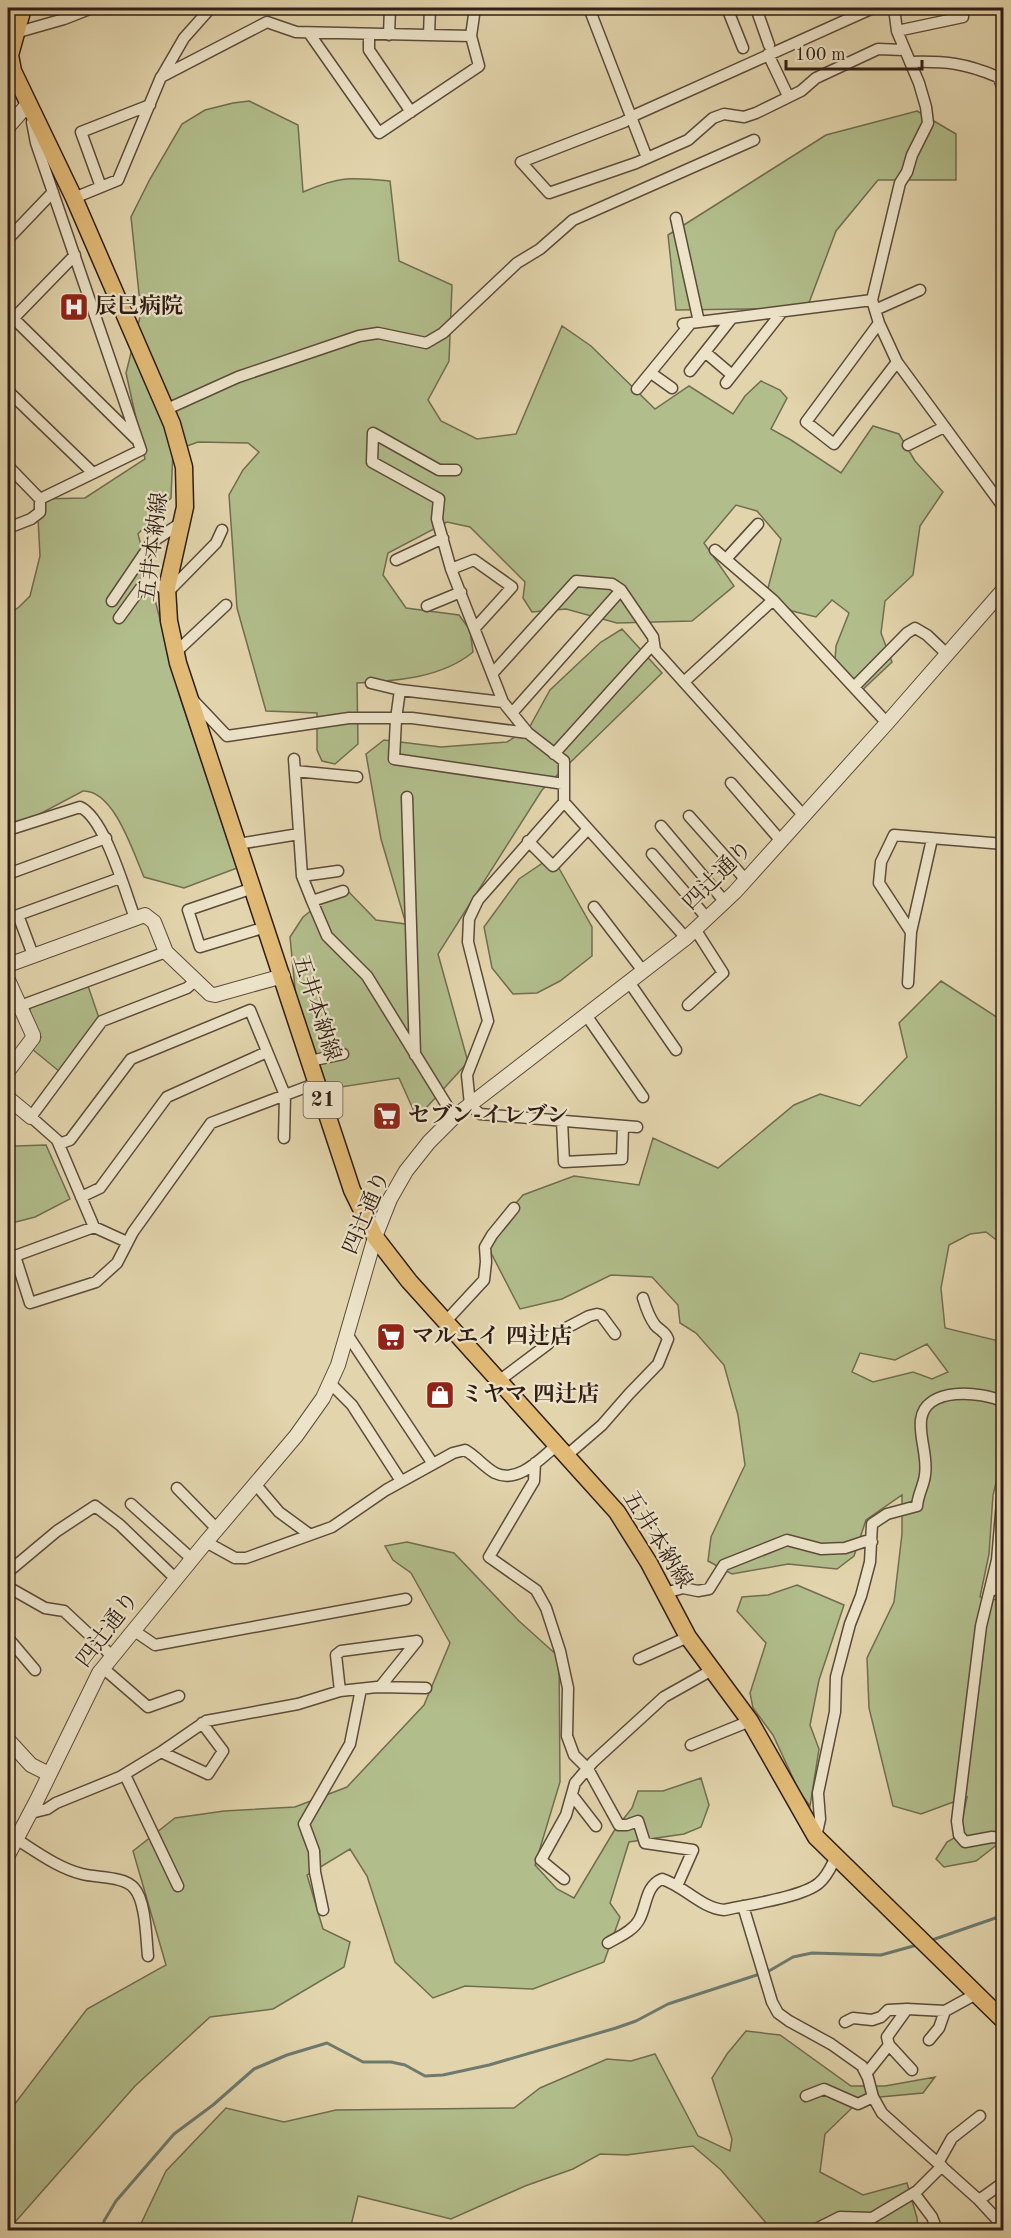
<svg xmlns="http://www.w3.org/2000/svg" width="1011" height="2238" font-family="'Old Standard TT','Noto Serif JP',serif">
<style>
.green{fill:#b1bd8b;stroke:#706d50;stroke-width:1.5;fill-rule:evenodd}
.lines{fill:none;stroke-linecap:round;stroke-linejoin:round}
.stream{stroke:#6d7a6d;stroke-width:3}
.minor-casing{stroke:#5c4b3a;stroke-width:13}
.tertiary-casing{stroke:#5c4b3a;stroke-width:16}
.primary-casing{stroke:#301d14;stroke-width:19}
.minor{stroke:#ece3c9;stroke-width:10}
.tertiary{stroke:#ece3c9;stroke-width:14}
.primary{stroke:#e1ba76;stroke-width:16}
.labels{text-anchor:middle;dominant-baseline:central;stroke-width:4.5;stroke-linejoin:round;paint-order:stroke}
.shield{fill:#ece3c9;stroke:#68584a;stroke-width:1.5}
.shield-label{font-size:21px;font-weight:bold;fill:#301d14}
.poi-label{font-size:22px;font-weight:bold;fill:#301d14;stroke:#ece3c9;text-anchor:start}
.street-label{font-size:22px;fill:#301d14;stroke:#ece3c9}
</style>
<rect width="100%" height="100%" fill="#e2d4ac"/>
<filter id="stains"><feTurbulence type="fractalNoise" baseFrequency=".00333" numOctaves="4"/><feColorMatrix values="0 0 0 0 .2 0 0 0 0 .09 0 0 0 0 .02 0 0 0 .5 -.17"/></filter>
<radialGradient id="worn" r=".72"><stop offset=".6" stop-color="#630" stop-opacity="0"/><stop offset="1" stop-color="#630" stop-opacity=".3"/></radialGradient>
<!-- green -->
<path class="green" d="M249 101 298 125 303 192C340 176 351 177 390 181L399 261 452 285 449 361 428 400 441 421 477 439 516 434 562 326 591 346 655 409 689 386 733 414 745 396 761 381 780 390 787 398 771 429 791 440 841 473 873 426 899 434 915 461 943 492 920 526 913 575 885 601 881 633 892 662 858 694 834 674 836 646 849 613 832 600 816 617 792 611 767 592 781 539 757 511 736 505 704 543 734 586 692 621 617 623 566 609 532 612 523 598 525 582 470 527 447 522 388 553 383 575 406 608 459 615 470 630 473 652C442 678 396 681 357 683L358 744 335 764 322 761 317 750V713L266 711 237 608 229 495 243 470 259 452 248 443 198 442 173 451 171 498 138 534 180 697 237 868 184 888 144 877C133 852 114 790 83 791L19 825 8 818V615L19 607 30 596 40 556 37 499 85 498 145 459 126 373 141 313 131 217 150 179 182 124 205 110 233 103Z
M917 111 956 134V180H878L836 231 807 308 676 310 668 235 826 135Z
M622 629 662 673 542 790 438 954 468 1062 417 1118 399 1078 328 1089 296 999 290 937 303 917 330 896 347 890 376 920 406 924 381 839 366 754 384 740 441 747 507 742 529 728 550 690 601 642Z
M547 860 556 863 592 927V956L560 981 537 993 513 994 492 968 484 927 519 879Z
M941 981 998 1018 1003 1010V1245L986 1232 970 1234 949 1245 941 1288 945 1328 1003 1342V1455L993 1495 989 1554 980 1597 1003 1601V1840L976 1861 944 1867 936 1859 947 1842 959 1835 967 1797 921 1814 893 1806 869 1708 867 1658 894 1602 902 1534V1495L866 1520 854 1556 837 1569 788 1564 732 1574 708 1561 711 1537 745 1465 738 1415 724 1365 696 1333 680 1323 678 1305 652 1277 611 1275 562 1299 520 1309 489 1249 498 1224 523 1195 574 1176 639 1185 653 1138 718 1168 794 1105 820 1094 860 1106 907 1057 899 1023ZM927 1344 948 1372 932 1379 913 1372 873 1382 852 1372 860 1353 895 1360Z
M88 986 99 1018 60 1072 32 1049 41 1037 29 1013 31 1006Z
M8 1140 16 1146 46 1145 70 1199 35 1217 8 1224Z
M407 1542 454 1553 519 1621 559 1657 560 1782 535 1865 557 1889 574 1898 614 1831 632 1808 638 1791H663L701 1778 709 1805 701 1827 684 1834 629 1842 610 1903 620 1917 604 1962 533 1989 465 1986 433 1998 395 1962 367 1876 350 1849 307 1875 323 1929 350 1942 344 1967 273 2009 210 2017 135 2086 8 2230V2113L87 2009 166 1965 133 1851 175 1818 224 1811 295 1807 347 1787 424 1705 450 1643 411 1573 393 1560 385 1546Z
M797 1585 844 1605 819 1680 810 1725 819 1749 810 1806 799 1791 773 1735 753 1708 750 1693 766 1643 737 1611 742 1597 768 1595Z
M746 2031 780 2035 851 2086H885L935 2077 923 2093 869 2098 855 2105 825 2134 820 2172 863 2195 907 2183 917 2218 918 2230H772L721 2170 693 2146 627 2155 600 2154 573 2169 525 2186 451 2219 358 2196 350 2230H138L166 2171 226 2108 284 2122 336 2110 514 2108 540 2088 607 2059 631 2061 655 2054 698 2136 730 2151 732 2139 712 2078 727 2054Z"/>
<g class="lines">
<!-- stream -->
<path class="stream" d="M932 1940 1004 1915
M103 2230 104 2221 116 2201 174 2134 213 2105 254 2069 287 2055 327 2043 363 2062H391L405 2065 425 2076 443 2075 489 2065 616 2028 636 2021 668 2004 769 1971 793 1957 812 1953 881 1955 917 1945"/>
<!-- minor casing -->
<g class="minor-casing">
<path id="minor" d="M589 8 647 158
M727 8 743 48
M756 8 769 45
M873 8 635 115 624 122 521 162 549 193 636 163 688 140 713 118 724 114 744 117 756 113 801 91 816 78 878 49 904 50
M897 31 963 17
M15 33 64 19 92 8
M309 33 379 133 479 66 471 36 475 8
M369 35V50L411 112
M389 35 390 8
M429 35 430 8
M768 54 788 96
M910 62C946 61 965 63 998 77L1004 90
M162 76 184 38 208 11 207 8
M101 187 81 132 150 105
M74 198 118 180 161 77 267 22 296 32 471 36
M676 218 699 322
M8 239 53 192
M872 300 900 183 907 172 912 155 928 123 926 107 919 83 897 31 894 8
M875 310 920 290
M8 313 136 439
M879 323 806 422 834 444 897 362
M8 324 75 255
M683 324 872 300 879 323 897 362 1004 508
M705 352 732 375
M690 371 732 318
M651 373 672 388
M726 383 782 312
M637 389 691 323
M8 391 93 473
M167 409 238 377 359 336 378 333 426 343 443 333 517 263 540 249 573 220 754 140
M908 445 944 427
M8 466 40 499 141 450 36 143 32 122
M456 470H439L373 433 372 462 439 499 437 519 451 569 503 702 528 733 564 761V802L478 900 469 919 468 942 488 1021 467 1075 470 1105 480 1114 637 1127
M8 528 31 519 40 512V499
M715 550 773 600 887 723
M726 559 758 524
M396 560 443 538
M451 569 474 560 512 587 475 628
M112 601 152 542 181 523
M427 606 461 592
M119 618 148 578 168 592 216 543 222 530
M176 652 226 605
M492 674 576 581 612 584 621 590 653 637 655 650 804 816
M685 681 773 600
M371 683 400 690 503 702
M855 686 907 633 915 628 927 635 947 654
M400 690 396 719 394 759 564 784
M192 699 227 736 349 718H412L528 733
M512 713 621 590
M554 754 654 643
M294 759 302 876 312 901 327 936 367 976 454 1117
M295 771 357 777
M731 783 781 841
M407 797 415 1055
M564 802 686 938
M689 816 746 880
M661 826 725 902
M8 830 80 807C105 818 125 892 135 918
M528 841 553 866 588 829
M238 844 299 834
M652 854 707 918
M8 874 106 838
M302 876 338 871
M253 888 188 910 200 947 266 927
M312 901 343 891
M594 907 643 971
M18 915 120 878
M8 919 18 915 33 955
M911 932 932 839
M629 982 676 1050
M908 983 911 932 879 883 881 862 894 835 1004 844
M688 1005 723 973 695 929
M20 1006 166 952
M586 1015 643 1097
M310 1061 343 1054
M562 1121 564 1162 622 1159 623 1126
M59 1144 70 1140 131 1059 250 1010 285 1095 284 1138
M81 1197 100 1188 167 1097 267 1052
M94 1227 57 1140 31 1117 102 1021 187 988 196 980
M127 1242 94 1227 15 1256 30 1303 96 1282 117 1263 133 1232 211 1123 317 1083
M446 1321 484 1280 486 1262 485 1247 492 1235 514 1208
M347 1334 433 1464
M500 1380 548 1344 553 1335 589 1316 597 1314 601 1315 615 1334
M330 1383 352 1405 401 1481
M566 1456 602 1425 629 1394 658 1364 668 1339C665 1331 660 1331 655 1325 649 1317 646 1308 643 1298
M535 1463 534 1481 489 1557 536 1590 546 1608 560 1651 568 1688 567 1736 574 1755 588 1769 619 1825H627L638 1821 645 1843 693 1850 677 1886
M256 1485 279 1512 309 1534
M177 1488 217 1529
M131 1504 192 1559
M206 1542 235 1558H246L332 1527 386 1490 453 1453 465 1450C476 1456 484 1467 495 1473 518 1484 540 1459 556 1446
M8 1572 57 1531 95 1506 120 1525 176 1579
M8 1587 45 1608 64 1611 112 1656
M990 1589 1004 1591
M665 1593 683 1588 698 1591 709 1589 724 1565 787 1540 821 1549 845 1548 866 1541 872 1542
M133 1630 155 1645 406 1599
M8 1638 35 1670
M639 1659 688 1637
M103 1668 148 1707 179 1696
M340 1691 336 1655 341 1651 417 1641 380 1687
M691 1745 750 1721
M161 1752 208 1774 223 1751 202 1723
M125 1775 178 1886
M572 1795 596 1826
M31 1813 47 1809 56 1803 120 1777 161 1752 206 1721 298 1704 340 1691 377 1687 426 1688
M816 1837 820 1819 818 1793 835 1712 836 1677 850 1624 861 1596 870 1562 872 1524 887 1514 917 1506C918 1494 924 1485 925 1475 928 1456 919 1438 921 1420 925 1386 981 1391 1004 1402
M1003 1838 992 1837 965 1842 959 1835 957 1821 981 1626 997 1560 1004 1479
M16 1839C37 1852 58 1868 82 1874 97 1878 124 1876 134 1888 146 1901 146 1938 148 1956
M564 1879 541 1860 566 1815 575 1783 593 1762 664 1697 712 1670
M743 1906 772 2002 778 2013 789 2021 831 2044 862 2066 868 2078 873 2097 882 2113 979 2200 1004 2227
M323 1910 315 1872 314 1851 304 1824 350 1744 361 1689
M608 1943C618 1937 633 1931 639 1920 647 1906 645 1886 662 1879 684 1886 701 1908 724 1910 747 1905 803 1897 819 1883 828 1876 832 1864 837 1855
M845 2022 853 2018 872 2020 881 2017 888 2010 907 2009
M929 2040 939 2028 945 2011
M912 2070 889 2045 887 2037 907 2009 945 2011 976 1994
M866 2074 889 2045
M806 2096 824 2089 858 2104 873 2097
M938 2163 952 2138 980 2116
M914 2193 932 2217 937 2230
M979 2200 1004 2182
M814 2230 840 2217 872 2218 917 2191 942 2166"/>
</g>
<!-- tertiary casing -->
<g class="tertiary-casing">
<path id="tertiary" d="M8 127 28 104
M8 965 145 915 154 922 166 952 210 994 215 995 283 976
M8 980 33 1035V1038L8 1071
M8 1098 31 1117
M8 1740 31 1765 49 1774
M8 1855 37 1800 99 1673 206 1542 296 1436 323 1398 338 1365 375 1237 390 1199 406 1171 429 1142 454 1117 686 938 735 892 887 723 1004 589"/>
</g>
<!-- primary casing -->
<g class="primary-casing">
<path id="primary" d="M23 8 10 55 13 71 74 198 172 424 184 467 185 507 167 588 169 621 178 663 352 1190 375 1237 409 1281 617 1512 649 1563 688 1637 750 1721 816 1837 1004 2021"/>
</g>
<!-- minor -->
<use href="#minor" class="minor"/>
<!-- tertiary -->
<use href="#tertiary" class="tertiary"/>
<!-- primary -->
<use href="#primary" class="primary"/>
</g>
<!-- icons -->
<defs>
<g id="hospital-square" transform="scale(1.5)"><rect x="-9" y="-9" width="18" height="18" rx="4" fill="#8f2418" stroke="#ece3c9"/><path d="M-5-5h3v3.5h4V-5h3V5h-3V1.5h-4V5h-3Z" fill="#fff"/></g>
<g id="supermarket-square" transform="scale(1.5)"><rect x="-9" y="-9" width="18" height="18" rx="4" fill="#8f2418" stroke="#ece3c9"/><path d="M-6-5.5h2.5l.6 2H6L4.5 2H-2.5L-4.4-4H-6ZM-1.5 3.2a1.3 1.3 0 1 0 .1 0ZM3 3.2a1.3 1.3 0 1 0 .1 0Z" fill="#fff"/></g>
<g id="shop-square" transform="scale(1.5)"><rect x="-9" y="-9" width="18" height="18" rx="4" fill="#8f2418" stroke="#ece3c9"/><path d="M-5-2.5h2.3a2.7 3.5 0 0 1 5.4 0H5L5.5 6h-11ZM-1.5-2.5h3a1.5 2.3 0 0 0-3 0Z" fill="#fff"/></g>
</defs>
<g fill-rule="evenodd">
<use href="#hospital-square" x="74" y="307"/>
<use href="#supermarket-square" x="387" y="1116"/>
<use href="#supermarket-square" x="391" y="1337"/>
<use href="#shop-square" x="440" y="1395"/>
</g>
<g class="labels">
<!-- shield labels -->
<rect class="shield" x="303.5" y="1082" width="39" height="36" rx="4.5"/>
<g class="shield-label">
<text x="323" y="1100">21</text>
</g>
<!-- poi labels -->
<g class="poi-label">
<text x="95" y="307">辰巳病院</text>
<text x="408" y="1116">セブン-イレブン</text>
<text x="412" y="1337">マルエイ 四辻店</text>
<text x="461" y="1395">ミヤマ 四辻店</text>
</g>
<!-- street labels -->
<g class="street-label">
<text transform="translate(154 547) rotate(-83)">五井本納線</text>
<text transform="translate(718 876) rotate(-45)">四辻通り</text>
<text transform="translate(316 1008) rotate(72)">五井本納線</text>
<text transform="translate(367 1213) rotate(-67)">四辻通り</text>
<text transform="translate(657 1540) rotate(58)">五井本納線</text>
<text transform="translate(108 1630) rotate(-53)">四辻通り</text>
</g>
</g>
<!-- margin -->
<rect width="1011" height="2238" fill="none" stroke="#e2d4ac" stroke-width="30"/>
<rect x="9" y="9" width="993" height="2220" fill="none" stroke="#301d14" stroke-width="3"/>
<rect x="15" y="15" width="981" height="2208" fill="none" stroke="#301d14" stroke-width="1.5"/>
<!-- scale -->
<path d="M786 60v9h136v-9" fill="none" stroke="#301d14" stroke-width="3"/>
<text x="795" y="60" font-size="18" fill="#301d14" stroke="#ece3c9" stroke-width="4.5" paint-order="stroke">100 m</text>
<rect width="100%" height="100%" filter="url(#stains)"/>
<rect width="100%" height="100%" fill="url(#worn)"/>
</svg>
